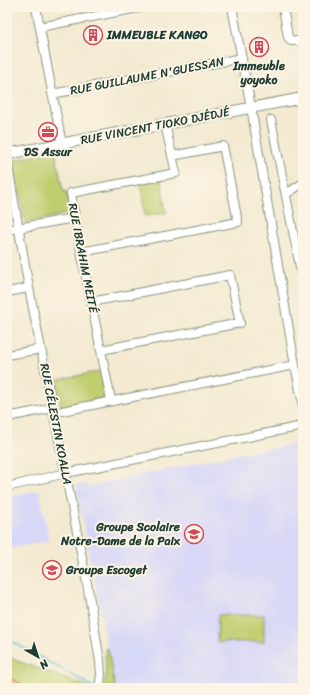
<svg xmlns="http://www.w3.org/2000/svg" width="310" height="695" font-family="Sriracha,sans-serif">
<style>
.built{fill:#d7d7f8}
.green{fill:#c1ce70;stroke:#708652}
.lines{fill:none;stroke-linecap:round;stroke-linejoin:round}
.stream{stroke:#56c2cf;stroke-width:2}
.minor-casing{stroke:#899482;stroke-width:10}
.tertiary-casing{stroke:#899482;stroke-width:12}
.trunk-casing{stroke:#899482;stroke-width:14}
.minor{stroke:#fff;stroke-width:8}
.tertiary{stroke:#fff;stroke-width:10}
.trunk{stroke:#fbbb8c;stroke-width:13}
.labels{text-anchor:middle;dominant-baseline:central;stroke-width:4;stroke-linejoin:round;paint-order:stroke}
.poi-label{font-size:12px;font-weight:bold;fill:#1f3d34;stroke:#fcf5e5;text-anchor:start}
.street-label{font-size:12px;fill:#1f3d34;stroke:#fcf5e5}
</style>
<rect width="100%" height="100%" fill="#fcf5e5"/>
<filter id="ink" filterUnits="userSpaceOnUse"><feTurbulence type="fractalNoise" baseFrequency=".025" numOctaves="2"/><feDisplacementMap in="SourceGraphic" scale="8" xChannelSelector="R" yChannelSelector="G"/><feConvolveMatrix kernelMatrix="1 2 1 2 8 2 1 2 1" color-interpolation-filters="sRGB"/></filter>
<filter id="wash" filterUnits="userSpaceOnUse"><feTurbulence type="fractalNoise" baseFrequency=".012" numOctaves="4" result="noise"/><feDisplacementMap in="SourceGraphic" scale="16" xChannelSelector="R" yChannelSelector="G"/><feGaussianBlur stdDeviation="0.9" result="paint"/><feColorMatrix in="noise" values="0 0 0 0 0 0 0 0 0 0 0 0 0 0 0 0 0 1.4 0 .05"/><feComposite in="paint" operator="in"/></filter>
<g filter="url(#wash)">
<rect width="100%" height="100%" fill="#f3ead1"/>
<!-- built -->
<path class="built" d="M303 443V688H115L76 485 87 483 88 487 115 480 243 453Z
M41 490 40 495 49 541 7 549V497Z"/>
<!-- green -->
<path class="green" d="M55 151 63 191H66L70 213 25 223 13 160Z
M161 179 166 213 145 216 140 183Z
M101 371 106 398 61 407 56 380Z
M218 615H264V642H217Z
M108 648 115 688H104L106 676 105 649Z
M7 657 91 688H7Z"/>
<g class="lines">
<!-- stream -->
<path class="stream" d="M7 639 95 688"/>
</g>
</g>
<g filter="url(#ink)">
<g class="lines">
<!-- minor casing -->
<g class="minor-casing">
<path id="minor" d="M36 7 62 144
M232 7 251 107 295 365 303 405
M283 7 288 37 291 41H303
M40 27 143 7
M52 94 242 58
M271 120 303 282
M7 161 29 288 87 583 100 661 101 675 99 688
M286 194 303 183
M7 230 74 218
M81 252 238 222 223 146 172 156
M7 292 29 288
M91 302 230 275 240 323 101 350
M7 355 41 349
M111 400 81 252 71 193 176 173 165 124
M62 411 295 365
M7 417 53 408
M7 487 66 473 303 426"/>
</g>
<!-- tertiary casing -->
<g class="tertiary-casing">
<path id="tertiary" d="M7 154 303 98"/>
</g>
<!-- trunk casing -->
<g class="trunk-casing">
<path id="trunk" d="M7 683 20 688"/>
</g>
<!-- minor -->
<use href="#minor" class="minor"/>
<!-- tertiary -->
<use href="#tertiary" class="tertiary"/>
<!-- trunk -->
<use href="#trunk" class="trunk"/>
</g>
</g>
<!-- icons -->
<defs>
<g id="building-ring" transform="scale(1)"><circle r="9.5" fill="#fcf5e5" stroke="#d1495b" stroke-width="1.5"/><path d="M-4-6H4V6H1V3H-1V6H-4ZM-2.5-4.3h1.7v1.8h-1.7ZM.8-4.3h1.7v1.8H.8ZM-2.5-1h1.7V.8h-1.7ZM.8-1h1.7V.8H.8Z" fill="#d1495b"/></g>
<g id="office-ring" transform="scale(1)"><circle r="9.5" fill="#fcf5e5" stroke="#d1495b" stroke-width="1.5"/><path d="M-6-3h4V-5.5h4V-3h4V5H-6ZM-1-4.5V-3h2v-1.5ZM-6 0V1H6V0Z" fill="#d1495b"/></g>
<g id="school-ring" transform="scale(1)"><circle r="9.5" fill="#fcf5e5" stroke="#d1495b" stroke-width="1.5"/><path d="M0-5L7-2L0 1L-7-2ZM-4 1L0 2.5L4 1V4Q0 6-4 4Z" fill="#d1495b"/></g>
</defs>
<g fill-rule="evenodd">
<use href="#building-ring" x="93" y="35"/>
<use href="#building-ring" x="259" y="47"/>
<use href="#office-ring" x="48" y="132"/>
<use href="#school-ring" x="194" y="534"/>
<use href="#school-ring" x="52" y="570"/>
</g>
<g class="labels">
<!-- poi labels -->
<g class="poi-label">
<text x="107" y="35">IMMEUBLE KANGO</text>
<text x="259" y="66" text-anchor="middle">Immeuble<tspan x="259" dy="14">yoyoko</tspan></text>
<text x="48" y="152" text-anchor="middle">DS Assur</text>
<text x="180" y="527" text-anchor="end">Groupe Scolaire<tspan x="180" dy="14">Notre-Dame de la Paix</tspan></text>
<text x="66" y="570">Groupe Escoget</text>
</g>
<!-- street labels -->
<g class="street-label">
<text transform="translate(147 76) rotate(-11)">RUE GUILLAUME N'GUESSAN</text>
<text transform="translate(155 126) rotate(-11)">RUE VINCENT TIOKO DJÉDJÉ</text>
<text transform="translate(83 258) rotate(79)">RUE IBRAHIM MEITÉ</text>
<text transform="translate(56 424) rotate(79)">RUE CÉLESTIN KOALLA</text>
</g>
</g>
<!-- margin -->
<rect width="310" height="695" fill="none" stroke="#fcf5e5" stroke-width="24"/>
<!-- north arrow -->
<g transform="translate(38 657) rotate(141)" stroke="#fcf5e5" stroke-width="3" paint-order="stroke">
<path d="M0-3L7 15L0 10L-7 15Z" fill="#1f3d34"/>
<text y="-6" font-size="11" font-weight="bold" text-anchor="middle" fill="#1f3d34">N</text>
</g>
</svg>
